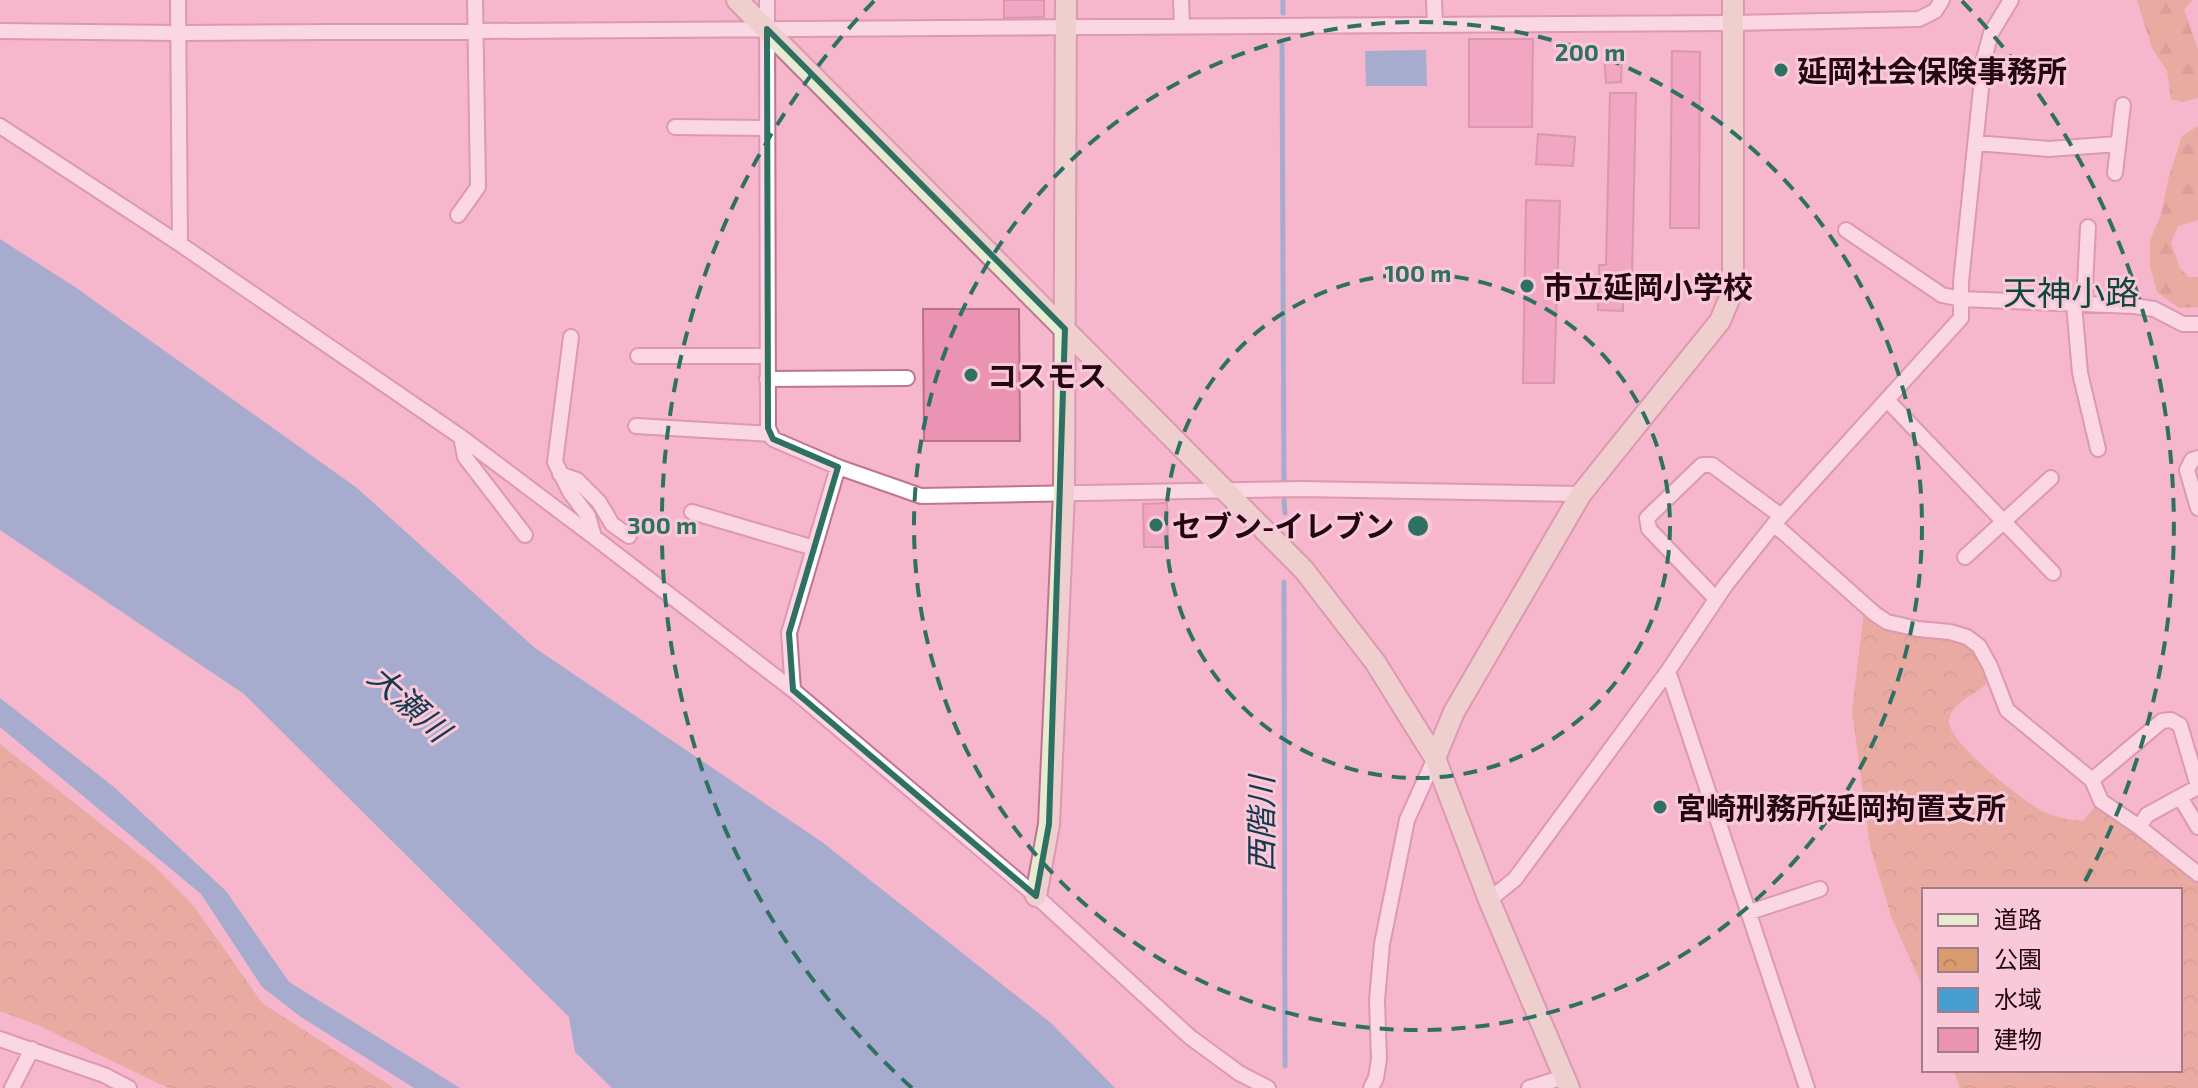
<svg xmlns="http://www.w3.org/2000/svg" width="2198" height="1088" font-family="'Exo 2','Noto Sans JP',sans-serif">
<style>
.forest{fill:url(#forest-firs)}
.park{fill:url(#park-crowns)}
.water{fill:#479fd0}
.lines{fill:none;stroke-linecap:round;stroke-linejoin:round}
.stream{stroke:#479fd0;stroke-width:5}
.building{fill:#ea93b3;stroke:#ba718c;stroke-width:2}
.street-casing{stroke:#bf7590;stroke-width:18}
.secondary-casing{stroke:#bf7590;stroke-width:24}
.street{stroke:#fff;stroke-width:14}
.secondary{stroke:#e6ebd1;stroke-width:20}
.marked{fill:none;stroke:#2e7163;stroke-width:6;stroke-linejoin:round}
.ring{fill:none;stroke:#2e7163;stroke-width:4;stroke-dasharray:14 10}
.poi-dot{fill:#2e7163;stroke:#f9c9d9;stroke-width:3}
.labels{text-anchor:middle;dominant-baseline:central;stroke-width:6;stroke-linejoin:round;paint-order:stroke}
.poi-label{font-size:30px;font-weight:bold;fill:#230813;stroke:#f9c9d9;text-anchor:start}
.water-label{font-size:32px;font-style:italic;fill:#14394f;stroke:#f9c9d9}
.quarter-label{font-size:34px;fill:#0e473c;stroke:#f9c9d9}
.centre{fill:#2e7163;stroke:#f9c9d9;stroke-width:4}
.ring-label{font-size:24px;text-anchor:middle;font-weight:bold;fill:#2e7163;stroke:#f9c9d9;stroke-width:6;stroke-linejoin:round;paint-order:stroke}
</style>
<defs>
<pattern id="forest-firs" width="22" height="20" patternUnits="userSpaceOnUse" patternTransform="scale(2)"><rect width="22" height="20" fill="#da9b6e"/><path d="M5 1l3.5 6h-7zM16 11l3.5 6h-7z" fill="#bb845e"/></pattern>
<pattern id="park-crowns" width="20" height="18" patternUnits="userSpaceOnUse" patternTransform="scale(2)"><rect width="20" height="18" fill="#da9b6e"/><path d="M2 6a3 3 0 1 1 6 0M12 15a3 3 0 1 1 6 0" fill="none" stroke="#bb845e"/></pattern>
</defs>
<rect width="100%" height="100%" fill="#f6b6cc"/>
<!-- forest -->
<path class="forest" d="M2137 0H2192L2184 10 2198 49V98L2183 102 2171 99 2167 71 2152 48Z
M2198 126V220L2178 226 2171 243 2180 268 2189 277H2198V307L2179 308 2157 292 2150 266V240L2161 215 2169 176 2182 136Z"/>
<!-- park -->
<path class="park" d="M1864 611 1954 636 1977 651 1991 677C1984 694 1952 698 1949 720 1947 742 2017 795 2035 807 2050 816 2066 820 2083 821L2096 805 2198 881V1088H1960L1953 1070H2180V890H1924V990L1892 919 1870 846 1852 711Z
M0 744 154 866 194 906 262 1003 394 1088H168L40 1026 0 1011Z"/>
<!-- water -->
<path class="water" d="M1426 50 1427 86H1366L1365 51Z
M0 239 75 287 357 488 535 648 822 842 1051 1023 1115 1088H612L575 1052 569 1017 244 694 0 530Z
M0 698 114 787 226 891 289 982 460 1088H414L301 1017 262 987 201 894 0 727Z"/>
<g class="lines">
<!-- stream -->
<path class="stream" d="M1283 0V13
M1282 43 1284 485
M1284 500 1285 513
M1284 582 1285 1066"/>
</g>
<!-- building -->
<path class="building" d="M1004 0H1044V17L1004 18Z
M1469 39H1533L1532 127H1469Z
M1672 51 1700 52 1699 228H1670Z
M1622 53 1621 82 1606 83 1604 54Z
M1610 93H1636L1632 278 1623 280V311L1598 310 1599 265H1606Z
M1538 134 1575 137 1573 166 1536 164Z
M1526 200 1560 201 1554 383H1523Z
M923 309H1019L1020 441H924Z
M1167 503 1168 547H1144L1143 504Z"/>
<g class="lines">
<!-- street casing -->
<g class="street-casing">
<path id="street" d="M178 0 180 244
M767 0 768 428 773 439 838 467 921 496 1301 489 1581 494
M1181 0 1182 26
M1434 0 1435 24
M0 31 178 33 1733 23 1919 19 1935 11 1942 0
M0 126 180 244 461 437 594 537 793 690 1036 896 1190 1037 1239 1073 1268 1088
M675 127 767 128
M1976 143 2049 149 2118 144
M2115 173 2123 105
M458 215 478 187 475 0
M1846 230 1942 295 1961 299 2134 306 2154 309 2183 324H2198
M2074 304 2080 373 2098 449
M2084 304 2088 227
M571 337 555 462 570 492 588 516 594 537
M638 356H767
M767 379 907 378
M1888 401 2053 573
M636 426 771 434
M461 437 465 457 525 535
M2198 458 2192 460 2187 470 2198 508
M560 474 577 480 599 502 612 524 629 536
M692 512 814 548
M1774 524 1875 614 1887 622 1918 629 1950 632 1967 637 1979 646 1990 666 2007 710 2092 780 2101 801 2139 827 2147 815 2198 787
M1965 557 2051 478
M1716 599 1649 529 1647 518 1702 465H1712L1781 516
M1668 671 1807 1088
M793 690 789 633 838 467
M2092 780 2162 721 2171 720 2180 725 2198 786
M2180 797 2198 827
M2139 827 2198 874
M1489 900 1515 879 1668 671 1725 586 1774 524 1961 318V282L1984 59 1991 33 2011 0
M1750 912 1820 889
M0 1039 104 1075 129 1088
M12 1088 32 1049
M1371 1088 1376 1078 1379 1059 1377 1000 1382 944 1407 820 1435 758
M1529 1088 1564 1077"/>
</g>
<!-- secondary casing -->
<g class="secondary-casing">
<path id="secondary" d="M737 0 1304 570 1375 662 1435 758 1489 900 1569 1088
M1435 758 1454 712 1581 494 1720 321 1730 297 1733 277V0
M1036 896 1049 824 1064 493 1066 0"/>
</g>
<!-- street -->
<use href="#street" class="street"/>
<!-- secondary -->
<use href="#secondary" class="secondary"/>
</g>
<!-- marked area -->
<path d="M0 0H2198V1088H0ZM767 29 1065 329 1049 824 1036 896 793 690 789 633 838 467 773 439 768 428Z" fill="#f6b6cc" fill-opacity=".55" fill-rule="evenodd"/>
<path class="marked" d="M767 29 1065 329 1049 824 1036 896 793 690 789 633 838 467 773 439 768 428Z"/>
<!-- distance rings -->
<g class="ring">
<circle cx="1418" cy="526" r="252"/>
<circle cx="1418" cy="526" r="504"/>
<path d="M912 1088A756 756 0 0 1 874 1M1962 1A756 756 0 0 1 2082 887"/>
</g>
<!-- markers -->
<g class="poi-dot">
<circle cx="1781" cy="70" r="8"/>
<circle cx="1527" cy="286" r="8"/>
<circle cx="971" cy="375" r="8"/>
<circle cx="1156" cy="525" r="8"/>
<circle cx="1660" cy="807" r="8"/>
</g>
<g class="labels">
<!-- poi labels -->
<g class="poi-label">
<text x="1797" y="70">延岡社会保険事務所</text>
<text x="1543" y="286">市立延岡小学校</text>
<text x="987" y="375">コスモス</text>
<text x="1172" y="525">セブン-イレブン</text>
<text x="1676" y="807">宮崎刑務所延岡拘置支所</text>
</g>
<!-- water labels -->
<g class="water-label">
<text transform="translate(410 702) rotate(42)">大瀬川</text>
<text transform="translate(1260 824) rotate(-90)">西階川</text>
</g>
<!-- quarter labels -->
<g class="quarter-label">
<text x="2071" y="291">天神小路</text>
</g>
</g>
<circle cx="1418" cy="526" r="12" class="centre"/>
<g class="ring-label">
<text x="1590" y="61">200 m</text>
<text x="1418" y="282">100 m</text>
<text x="662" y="534">300 m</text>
</g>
<!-- legend -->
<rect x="1922" y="888" width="260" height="184" fill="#f9c9d9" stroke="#a37c8a" stroke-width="2"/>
<rect x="1938" y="914" width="40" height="12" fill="#e6ebd1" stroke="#a37c8a" stroke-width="2"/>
<text x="1994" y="928" font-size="24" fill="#230813">道路</text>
<rect x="1938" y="948" width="40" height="24" fill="url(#park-crowns)" stroke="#a37c8a" stroke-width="2"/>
<text x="1994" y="968" font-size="24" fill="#230813">公園</text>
<rect x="1938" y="988" width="40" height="24" fill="#479fd0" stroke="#a37c8a" stroke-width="2"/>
<text x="1994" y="1008" font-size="24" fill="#230813">水域</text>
<rect x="1938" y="1028" width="40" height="24" fill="#ea93b3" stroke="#a37c8a" stroke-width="2"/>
<text x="1994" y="1048" font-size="24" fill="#230813">建物</text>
</svg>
